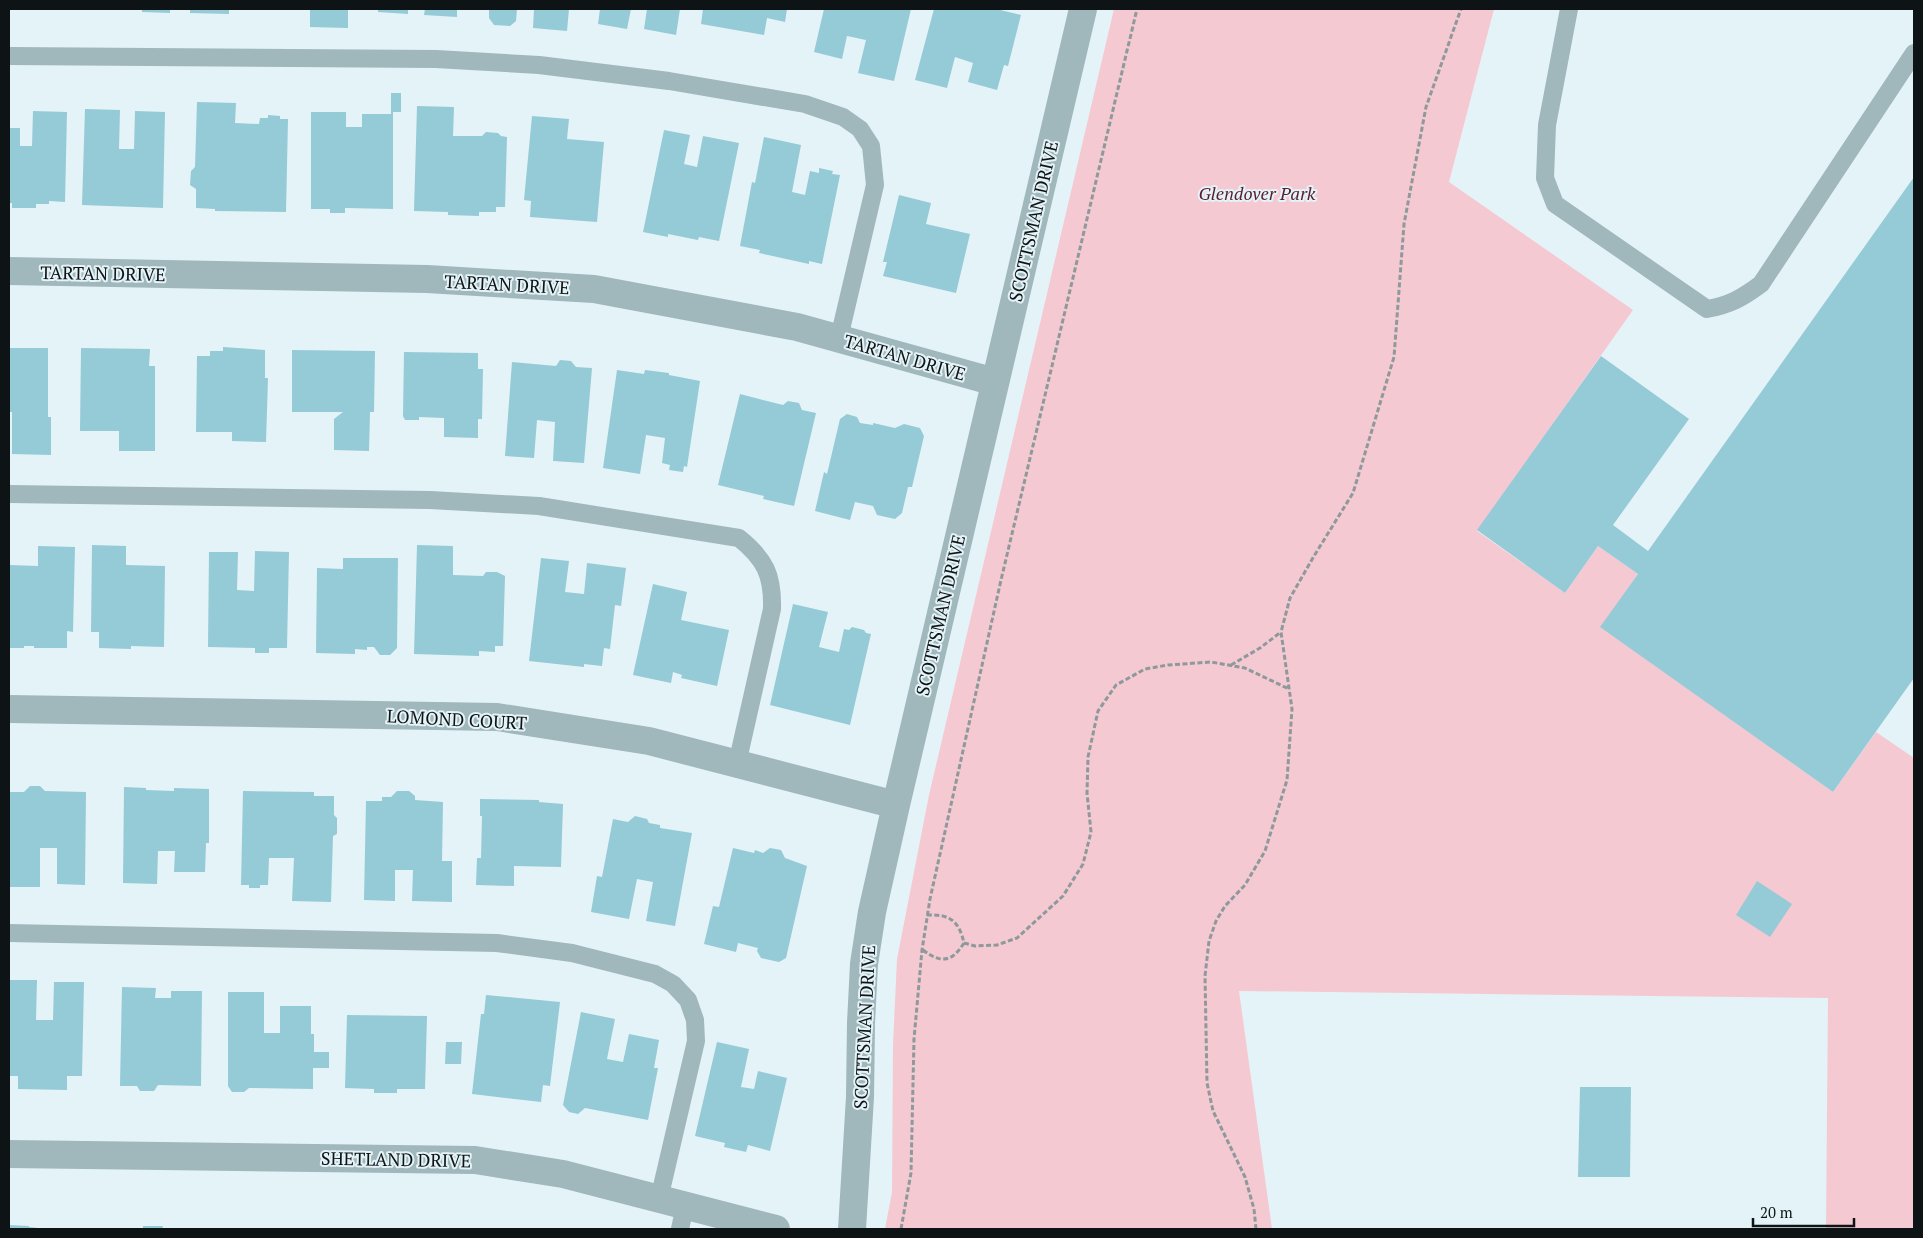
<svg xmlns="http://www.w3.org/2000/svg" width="1923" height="1238" font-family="'PT Serif',serif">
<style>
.green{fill:#f5c9d2}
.building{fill:#95cad7}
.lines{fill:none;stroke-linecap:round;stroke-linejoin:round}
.path{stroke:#8e999c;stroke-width:3;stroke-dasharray:5 2.5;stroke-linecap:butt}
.service{stroke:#a0b7bc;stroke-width:18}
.minor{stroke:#a0b7bc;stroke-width:28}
.labels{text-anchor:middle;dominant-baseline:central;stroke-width:4;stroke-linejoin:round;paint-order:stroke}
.park-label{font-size:18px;font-style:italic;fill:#581e30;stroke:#e4f3f7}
.street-label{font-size:18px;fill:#0e1415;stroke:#e4f3f7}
</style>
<rect width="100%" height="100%" fill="#e4f3f7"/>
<!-- green -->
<path class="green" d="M1114 9H1494L1449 182 1633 310 1477 531 1565 593 1598 546 1638 574 1601 627 1833 792 1876 732 1914 758V1229H1826L1828 998 1239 991 1272 1229H885L892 1192 893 1045 897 959 929 795Z"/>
<!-- building -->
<path class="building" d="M142 9H170V13L142 12Z
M190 9H229V14L190 13Z
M310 9H348V28L310 27Z
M378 9H408V14L378 12Z
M425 9H457V17L424 15Z
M489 9H517L516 21 510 26 494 25 489 18Z
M534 9H569L567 31 533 28Z
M600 9H631L627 29 598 24Z
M647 9H680L676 35 644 29Z
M703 9H787L785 22 767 18 764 35 701 24Z
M824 9H911L894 81 858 73 866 40 847 36 842 59 814 52Z
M934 9H996L1021 15 1008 66 1004 65 997 90 968 82 973 63 955 57 947 88 915 80Z
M391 93H401V112H393V209L345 208V213H330V209H311V112H346V127H362V114H391Z
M197 102 236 103 235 123 259 124 260 118H268V115L280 116V119H288L286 212 215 211V209L196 208V189L190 185 191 171 195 167Z
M417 106 454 107 453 136H482L486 132 498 133 501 136 507 137 505 207H496V212H479V216L448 215V212L414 211Z
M85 109 120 110 119 149H134L135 111 165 112 163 208 82 205Z
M33 111 67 112 65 202 49 201V204H36V208H12V203H9V128H20V146H32Z
M532 116 569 119 567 139 604 142 597 222 530 217 531 201 524 200Z
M664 130 690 135 684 164 697 167 703 136 739 143 719 241 699 237 698 240 668 234V237L643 232Z
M764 137 801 145 792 192 805 195 810 171 819 173V168L833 171 832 174 840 175 822 264 809 261V264L759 253 760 250 740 246 752 182 755 183Z
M1914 177V678L1833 792 1600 627 1638 574 1598 546 1565 593 1477 530 1601 356 1689 419 1613 525 1648 551Z
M899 195 931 203 926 224 970 234 956 293 883 276 887 262H883Z
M223 347 265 350V378H268L266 442 232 441V432H196L197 356H210V351H223Z
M9 348H48V417H51V455L12 454V412H9Z
M81 348 150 349 149 366H155V451H119V431H80Z
M292 350 375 351 374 412H370L369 451 334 450V419L343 412H292Z
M404 352 478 353V369H483L482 419H478V438L444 437V418L419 417V420H405L403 416Z
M560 360 571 361 576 367 592 368 584 463 553 461 555 422 537 420 534 458 505 456 512 362 556 366Z
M617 370 644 374 645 370 669 373V375L700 381 687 467 684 466 683 472 669 470 670 465 662 463 665 438 646 435 640 474 603 468Z
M740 394 783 405 788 401 799 403 802 410 816 413 794 506 763 499 764 496 718 485Z
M847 414 857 417 860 423 873 425V423L895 428 904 424 920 428 924 436 912 487H908L902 513 895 519 877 515 873 506 855 502 850 520 815 511 824 472 827 474 840 419Z
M92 545 126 546V565L165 566 164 647 131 646V649L99 648V632H91Z
M417 545 453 546V575L483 576 486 572H497L505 576 503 646H495V652L479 651V656L414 654Z
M38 546 75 547 73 632 67 631V648H34V646H24V648H9V565L38 566Z
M255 551 289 552 287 648H269V653H255V648L208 647 209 552H238L237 590 254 591Z
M343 558H398L397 648 390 655H380L374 647H367V650L355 649V654L316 653 317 568 343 569Z
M541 558 569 561 565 592 584 594 587 563 626 568 621 606 615 605 610 649 604 648 602 666 584 664V667L529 661Z
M653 584 687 592 681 620 729 630 717 686 681 678 682 675 673 672 671 683 633 675Z
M793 604 828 612 819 647 839 652 844 629 849 630 852 627 864 630 866 633 871 634 850 725 770 705Z
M30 786H40L45 791 86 792 85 885 57 884V848H40V887H9V792H24Z
M124 787 146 788V790L174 791V788L209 789V843H206L205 872H174L175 851H158L157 884 123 883Z
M243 791 314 792V796H334V815L337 818V834L333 836 331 902 292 901 294 858H269L268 885H260V888H249V885H241Z
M397 791H409L415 796V800L443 802 442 861H452V902L412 901 413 870H395V901L364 900 366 801H382V797H391Z
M480 799 539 800V802L563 804 561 867 514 866V886L476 885 477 858H481L482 816H480Z
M635 816 647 819 649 823 660 825V828L692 833 675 926 646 921 653 882 637 879 629 919 591 912 597 876 602 877 613 819 628 822Z
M733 848 754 853 755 850 763 853 770 848 781 850 785 858 807 866 786 958 779 962 761 958 757 951 758 948 738 943 736 952 704 944 713 906 719 907Z
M1757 881 1792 904 1770 937 1736 915Z
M9 980H37L36 1020H53L54 982H84L82 1076H67V1090L18 1089V1076H9Z
M122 987 156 988 155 998H171V991H202L201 1086 158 1085 154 1091H140L137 1086H120Z
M228 992H264V1033H280V1006H311V1034H314V1052H329V1068H313V1089L249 1088 244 1092H232L228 1086Z
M486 995 560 1002 550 1086 543 1085 541 1102 472 1094 481 1014H484Z
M581 1012 615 1019 607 1059 623 1062 629 1034 659 1040 654 1068H658L648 1120 585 1108 578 1114 569 1112 563 1105Z
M347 1015 427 1016 425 1089H397V1093H374V1089L345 1088Z
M446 1042H462L461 1064H445Z
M717 1042 749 1049 741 1087 754 1089 758 1071 787 1078 770 1151 748 1145 746 1152 724 1147 725 1143 695 1136Z
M1580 1087H1631L1630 1177H1578Z
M9 1225 29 1226V1227L38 1228V1229H9Z
M143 1226H163L162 1229H143Z"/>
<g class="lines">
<!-- path -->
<path class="path" d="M1231 665 1260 648 1281 632
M964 943 975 946 997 945 1017 938 1063 896 1083 864 1091 832 1087 793 1088 757 1098 711 1116 685 1145 669 1168 665 1211 662 1245 668 1289 689
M923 950C941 964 952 962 964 943 959 921 950 914 927 915
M901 1229 911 1173 914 1039 922 950 930 899 1001 580 1137 9
M1256 1229 1254 1209 1245 1177 1213 1111 1207 1083 1205 976 1209 941 1216 921 1225 906 1245 885 1265 851 1287 780 1292 709 1281 632 1290 598 1314 556 1353 493 1394 357 1404 224 1426 107 1461 9"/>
<!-- service -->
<path class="service" d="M1569 9 1547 125 1545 178 1555 204 1707 309C1730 305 1742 298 1761 284L1914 53
M9 56 436 59 539 65 669 81 805 104 843 117 860 129 871 146 875 185 839 338
M9 494 430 500 539 506 739 538C765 559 773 575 772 609L737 764
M9 933 497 943 572 953 655 974 673 984 688 1000 695 1020 696 1041 659 1199
M680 1229 685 1206"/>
<!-- minor -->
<path class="minor" d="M9 271 427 279 594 289 797 327 995 382
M9 709 497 717 649 741 896 805
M9 1154 475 1160 563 1174 776 1229
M852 1229 860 1097 861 1023 864 964 872 912 896 805 1083 9"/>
</g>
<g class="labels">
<!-- park labels -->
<g class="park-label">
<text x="1257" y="193">Glendover Park</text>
</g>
<!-- street labels -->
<g class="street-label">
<text transform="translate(1033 221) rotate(-77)">SCOTTSMAN DRIVE</text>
<text transform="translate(103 273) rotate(1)">TARTAN DRIVE</text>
<text transform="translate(507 284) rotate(3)">TARTAN DRIVE</text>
<text transform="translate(905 357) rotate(16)">TARTAN DRIVE</text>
<text transform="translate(940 615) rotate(-77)">SCOTTSMAN DRIVE</text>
<text transform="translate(457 719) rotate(3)">LOMOND COURT</text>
<text transform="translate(864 1027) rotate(-87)">SCOTTSMAN DRIVE</text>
<text transform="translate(396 1159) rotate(1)">SHETLAND DRIVE</text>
</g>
</g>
<!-- border -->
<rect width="1923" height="1238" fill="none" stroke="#0e1415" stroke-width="20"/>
<!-- scale -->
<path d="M1753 1218v8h101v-8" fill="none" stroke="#0e1415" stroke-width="2.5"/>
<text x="1760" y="1218" font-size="15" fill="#0e1415" stroke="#e4f3f7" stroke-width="4" paint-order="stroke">20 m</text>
</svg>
